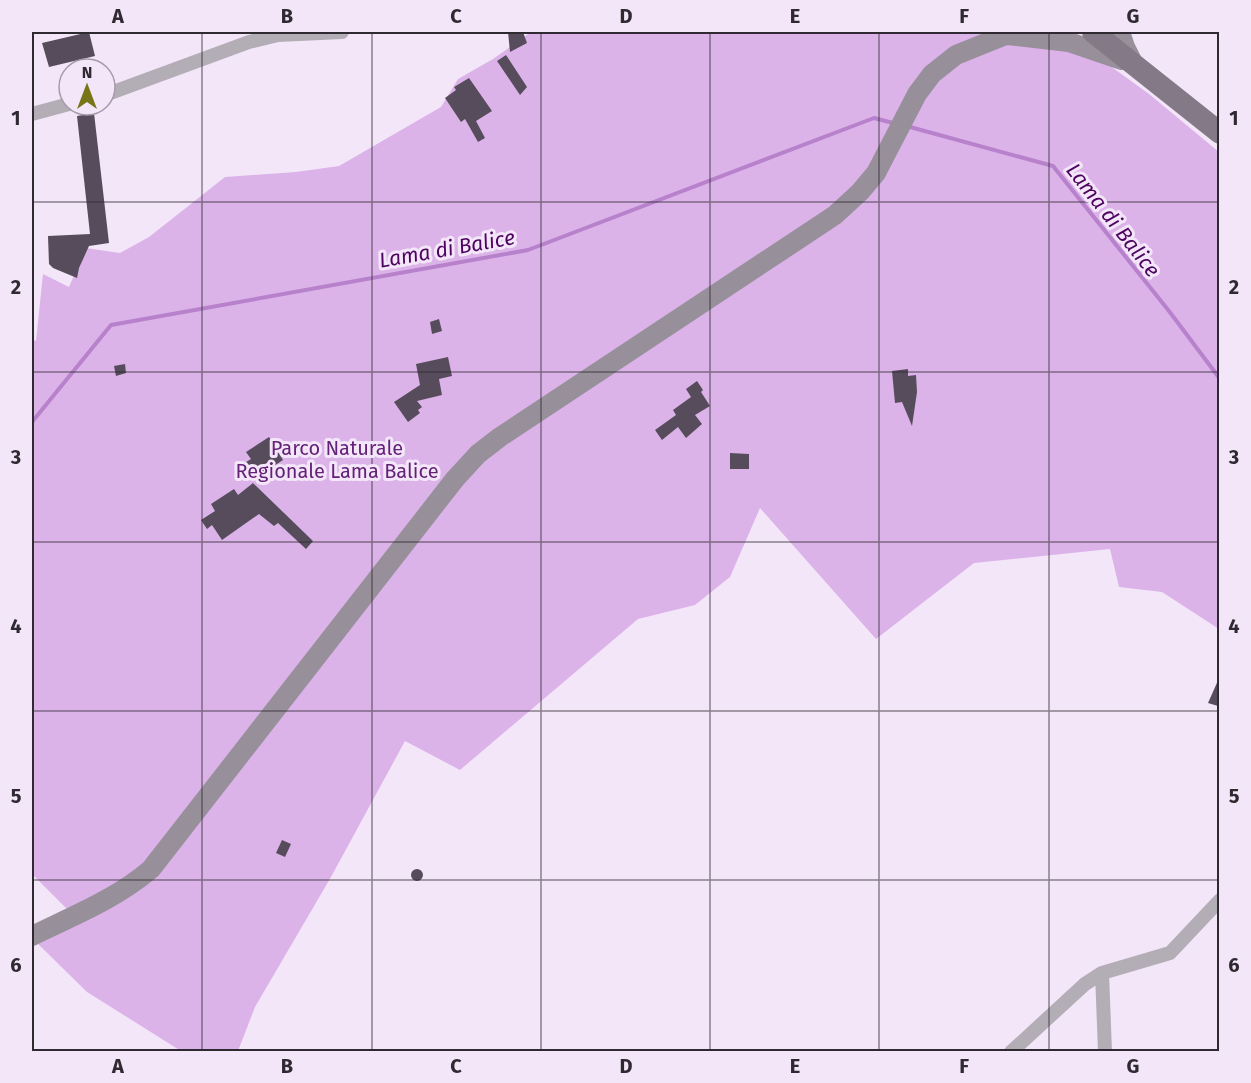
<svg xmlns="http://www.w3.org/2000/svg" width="1251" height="1083" font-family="'Fira Sans',sans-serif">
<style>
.green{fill:#dbb3e9}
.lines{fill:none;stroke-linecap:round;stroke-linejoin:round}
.stream{stroke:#b782cb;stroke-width:4}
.building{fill:#574c5c}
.street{stroke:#b3adb5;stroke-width:14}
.secondary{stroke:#978f9a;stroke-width:20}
.primary{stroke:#837987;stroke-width:22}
.grid{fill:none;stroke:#2f2a31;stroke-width:1.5;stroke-opacity:0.55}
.labels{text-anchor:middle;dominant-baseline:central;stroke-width:6;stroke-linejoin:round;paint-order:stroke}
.park-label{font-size:20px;fill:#632177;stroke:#f4e6f9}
.water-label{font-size:21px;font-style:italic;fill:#4d0360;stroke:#f4e6f9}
.neatline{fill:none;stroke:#2f2a31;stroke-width:2}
.grid-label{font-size:20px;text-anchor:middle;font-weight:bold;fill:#2f2a31}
</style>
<rect width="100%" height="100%" fill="#f4e6f9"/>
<!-- green -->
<path class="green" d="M531 32H978L1010 44 1048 42 1102 60 1149 94 1219 152V629L1162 592 1119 587 1110 549 974 563 876 639 760 508 730 577 695 605 638 619 460 770 405 741 331 877 255 1007 238 1051H181L87 992 34 940 79 921 32 874V339L36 341 43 274 69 287 86 248 120 253 149 237 225 177 296 172 339 166 441 107 458 79 493 59Z"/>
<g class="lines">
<!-- stream -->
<path class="stream" d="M910 127 1053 166 1169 311 1220 379
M32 422 111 325 528 250 874 118 893 123"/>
</g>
<!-- building -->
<path class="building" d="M89 32 95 56 49 67 42 43Z
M508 32H523L527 43 510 52Z
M506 55 527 87 520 95 497 61Z
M469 78 492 111 476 121 485 138 478 142 465 119 461 122 445 98 456 90 454 87Z
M94 113 109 243 89 246 79 268 77 278 53 268 49 264 48 236 90 234 77 116Z
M439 319 442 331 432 334 430 322Z
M448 357 452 376 439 379 442 395 417 401 422 407 418 410 420 413 408 422 394 402 420 385 416 364Z
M125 364 126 373 116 376 114 366Z
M908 369V376L916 375 917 392 912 426 902 402 895 403 892 371Z
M697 381 703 390 701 392 710 406 695 415 702 424 686 438 678 427 662 440 655 430 676 415 673 410 691 397 686 389Z
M269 437 283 460 253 480 243 464 251 459 246 452Z
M730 453 749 454V469H730Z
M253 483 313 541 306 549 278 523 274 526 259 514 222 540 212 525 207 529 201 520 215 511 211 504 234 489 238 495Z
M1220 676V701L1218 706 1208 703Z
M282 840 291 844 285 857 276 853Z
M411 875a6 6 0 1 1 12 0a6 6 0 1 1-12 0Z"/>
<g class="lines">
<!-- street -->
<path class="street" d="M105 95 249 42 278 35 342 32
M32 114 69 104
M1102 973 1105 1052
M1011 1052 1085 984 1102 973 1170 953 1220 900"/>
<!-- secondary -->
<path class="secondary" d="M1120 32 1125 47 1133 63
M1008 35 1069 42 1122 60
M32 936C73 916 116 899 151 869L455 479 478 454 500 437 835 215 860 192 876 173 917 94 932 74 956 55 1013 32"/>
<!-- primary -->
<path class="primary" d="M1093 32 1220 133"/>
</g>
<!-- grid -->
<path class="grid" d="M202 32V1052M372 32V1052M541 32V1052M710 32V1052M879 32V1052M1049 32V1052M32 202H1220M32 372H1220M32 542H1220M32 711H1220M32 880H1220"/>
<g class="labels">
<!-- park labels -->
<g class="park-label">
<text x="337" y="448">Parco Naturale<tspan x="337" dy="23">Regionale Lama Balice</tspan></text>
</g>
<!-- water labels -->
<g class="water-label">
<text transform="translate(1113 220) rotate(52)">Lama di Balice</text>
<text transform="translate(447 249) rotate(-10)">Lama di Balice</text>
</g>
</g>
<!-- border -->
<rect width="1251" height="1083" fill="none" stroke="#f4e6f9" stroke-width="66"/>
<!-- north arrow -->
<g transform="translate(87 87)"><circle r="28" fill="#f4e6f9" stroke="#a59ba9" stroke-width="1.5"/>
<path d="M0-4.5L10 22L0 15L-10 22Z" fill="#787418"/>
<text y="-9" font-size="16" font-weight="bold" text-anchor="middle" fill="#2f2a31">N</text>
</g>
<rect x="33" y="33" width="1185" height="1017" class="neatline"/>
<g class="grid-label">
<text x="118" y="23">A</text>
<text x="287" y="23">B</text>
<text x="456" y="23">C</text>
<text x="626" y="23">D</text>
<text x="795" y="23">E</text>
<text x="964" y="23">F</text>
<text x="1133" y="23">G</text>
<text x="16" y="125">1</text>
<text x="1234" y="125">1</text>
<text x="16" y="294">2</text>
<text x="1234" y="294">2</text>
<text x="16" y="464">3</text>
<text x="1234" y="464">3</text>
<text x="16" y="633">4</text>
<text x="1234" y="633">4</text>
<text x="16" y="803">5</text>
<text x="1234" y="803">5</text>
<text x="16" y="972">6</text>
<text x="1234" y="972">6</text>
<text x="118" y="1073">A</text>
<text x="287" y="1073">B</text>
<text x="456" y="1073">C</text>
<text x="626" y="1073">D</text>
<text x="795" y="1073">E</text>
<text x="964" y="1073">F</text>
<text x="1133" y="1073">G</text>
</g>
</svg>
